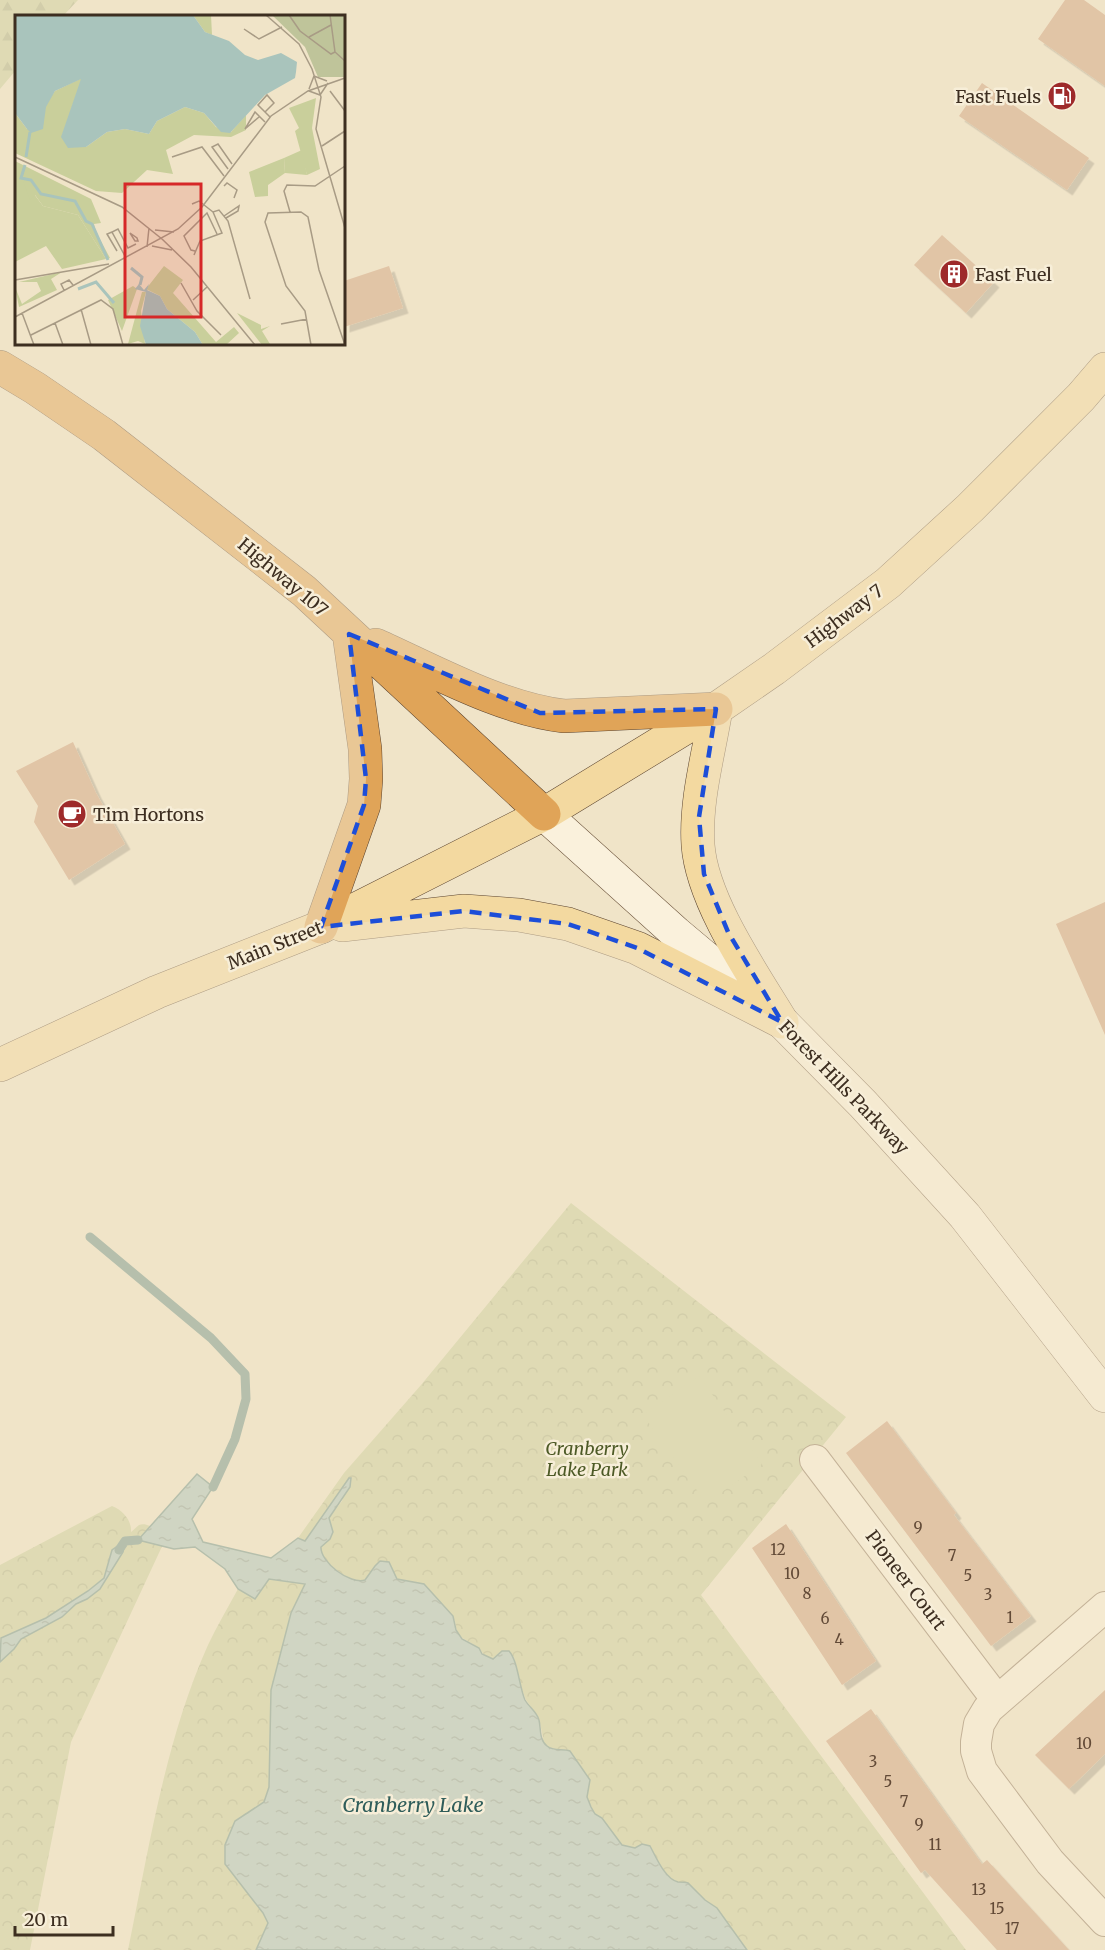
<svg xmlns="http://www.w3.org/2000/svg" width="1105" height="1950" font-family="Merriweather,serif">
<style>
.forest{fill:url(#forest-firs)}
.park{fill:url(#park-crowns)}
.pitch{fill:#c9cf9b}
.water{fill:url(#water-ripples);stroke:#6f938a;stroke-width:1.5}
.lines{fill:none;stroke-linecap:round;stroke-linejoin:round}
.stream{stroke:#6f938a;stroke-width:9}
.building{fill:#cf9f7d;filter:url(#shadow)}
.minor-casing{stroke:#8d765c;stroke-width:32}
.secondary-casing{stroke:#6f573f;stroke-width:34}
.primary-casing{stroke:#5b4430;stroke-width:34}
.motorway-casing{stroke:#5b4430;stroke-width:34}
.minor{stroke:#faf1dc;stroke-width:30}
.secondary{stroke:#faf1dc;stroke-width:33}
.primary{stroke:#f3d9a0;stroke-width:33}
.motorway{stroke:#e0a458;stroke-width:33}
.marked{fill:none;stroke:#1d4ed8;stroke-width:4.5;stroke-dasharray:12 8;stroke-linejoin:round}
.labels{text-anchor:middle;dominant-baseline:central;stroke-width:5;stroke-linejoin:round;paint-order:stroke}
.number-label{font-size:15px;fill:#624a37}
.poi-label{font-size:18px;fill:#3d2e20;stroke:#f7eed8;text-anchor:start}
.street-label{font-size:18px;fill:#3d2e20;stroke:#f7eed8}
.park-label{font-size:18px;font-style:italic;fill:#4d5a26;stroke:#f7eed8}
.water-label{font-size:20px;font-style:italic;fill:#2f5d5a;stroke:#f7eed8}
.inset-river{fill:none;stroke:#a9c4bc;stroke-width:3}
.inset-road{fill:none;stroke:#a89b85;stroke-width:1.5}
.view{fill:#d62828;fill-opacity:0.15;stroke:#d62828;stroke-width:3}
.inset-edge{fill:none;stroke:#3d2e20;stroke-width:3}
</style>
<defs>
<pattern id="forest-firs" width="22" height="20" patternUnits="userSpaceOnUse" patternTransform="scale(1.5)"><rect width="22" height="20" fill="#c9cf9b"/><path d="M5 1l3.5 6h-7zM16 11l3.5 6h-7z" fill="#aeb285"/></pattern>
<pattern id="park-crowns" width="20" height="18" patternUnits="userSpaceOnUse" patternTransform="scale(1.5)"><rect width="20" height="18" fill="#c9cf9b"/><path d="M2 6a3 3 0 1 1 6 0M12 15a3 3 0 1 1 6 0" fill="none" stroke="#aeb285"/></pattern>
<pattern id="water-ripples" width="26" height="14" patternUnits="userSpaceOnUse" patternTransform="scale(1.5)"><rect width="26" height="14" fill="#a9c4bc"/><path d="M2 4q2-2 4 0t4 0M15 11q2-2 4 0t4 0" fill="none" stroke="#8ba098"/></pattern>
<filter id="shadow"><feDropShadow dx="5.5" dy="5.5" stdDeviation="0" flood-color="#0004"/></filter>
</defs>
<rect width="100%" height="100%" fill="#f0e4c8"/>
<!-- forest -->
<path class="forest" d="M0 0H78L63 16H16V70L0 89Z"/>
<!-- park -->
<path class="park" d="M571 1203 846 1417 701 1595 966 1950H747L717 1908 705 1900 688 1883C685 1882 682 1882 678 1882 665 1879 656 1857 650 1846L635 1848 622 1845 602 1819 595 1814 591 1807 587 1797 588 1785 586 1773 576 1762 570 1751 549 1748 544 1743 539 1718 526 1700 517 1676 514 1657 499 1653 492 1659C484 1657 483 1652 477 1647 464 1637 457 1640 455 1621L419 1583 397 1580 392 1568 375 1566 365 1580C362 1581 360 1583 356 1582 347 1579 321 1560 320 1551 320 1543 331 1540 332 1531 332 1527 330 1522 329 1518L342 1501 349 1478 305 1541 298 1538 344 1473 421 1385Z
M112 1506C123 1510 132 1521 131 1532 134 1530 136 1527 139 1525 148 1521 161 1533 165 1540L71 1742 30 1950H0V1662L14 1649 21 1639 62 1617 76 1604 87 1599 100 1589 123 1552 125 1542 112 1550 104 1578 88 1591 46 1618 0 1639V1565Z
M269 1579 306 1584 291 1613 271 1690 269 1787 264 1802 235 1821 263 1913 268 1923 256 1950H128C149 1848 165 1741 208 1645 217 1626 228 1607 238 1589L255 1599Z"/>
<!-- pitch -->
<path class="pitch" d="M699 1376 762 1464 706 1503 643 1415Z"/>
<!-- water -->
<path class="water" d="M197 1474 213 1487 192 1519 203 1542 271 1558 298 1538 305 1541 349 1478H351L350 1487 329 1518 333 1532 330 1539 321 1547C320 1562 350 1585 365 1580L375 1566 380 1561 389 1562 397 1579 424 1584 453 1616 456 1630 462 1639 479 1648 482 1654 493 1659 502 1651H509C518 1661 519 1686 525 1700 529 1707 537 1712 539 1720 541 1728 539 1740 547 1746 554 1752 563 1748 570 1751L590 1780 587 1797 591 1807 595 1814 602 1818 622 1845 635 1848 642 1844 650 1846C656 1857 665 1879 678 1882 682 1882 685 1882 688 1883L705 1900 717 1908 747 1950H256L268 1923 263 1913 225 1864V1845L235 1821 264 1802 269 1787 271 1690 291 1613 305 1584 269 1579 255 1599 238 1589 225 1569 195 1547 174 1549 138 1540Z
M125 1541 123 1552 100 1589 87 1599 76 1604 62 1617 21 1639 14 1649 0 1662 1 1638 46 1618 88 1591 104 1578 112 1550Z"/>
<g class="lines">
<!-- stream -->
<path class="stream" d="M90 1237 211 1338 245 1374 246 1399 235 1439 213 1487
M119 1550 125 1541 138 1540"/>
</g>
<!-- building -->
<path class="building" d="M1065 0H1084L1105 15V86L1038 39Z
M982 83 1089 158 1067 190 959 116Z
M942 235 994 282 966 313 914 265Z
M389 266 403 308 344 327V281Z
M73 742 96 793 125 844 69 880 34 822 38 806 16 771Z
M1105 902V1035L1056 924Z
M887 1421 956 1513 954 1515 1031 1616 991 1646 846 1453Z
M786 1524 876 1661 842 1685 752 1548Z
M1105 1690V1754L1069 1789 1035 1755Z
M871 1709 982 1864 987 1860 1069 1950H997L925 1870 921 1873 826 1741Z"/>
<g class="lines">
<!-- minor casing -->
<g class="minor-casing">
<path id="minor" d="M815 1460 997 1700
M1105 1607 988 1709 979 1724 976 1742V1751L982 1771 1050 1862 1105 1921"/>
</g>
<!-- secondary casing -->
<g class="secondary-casing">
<path id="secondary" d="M544 814 676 933 782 1022 863 1104 965 1216 1105 1396"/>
</g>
<!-- primary casing -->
<g class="primary-casing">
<path id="primary" d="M716 709C709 753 695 800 698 845 702 901 753 974 782 1022
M342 925 464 911 519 915 568 924 637 948 782 1022
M0 1065 157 992 321 927 544 814 716 709 774 669 888 583 970 508 1081 397 1105 369"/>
</g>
<!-- motorway casing -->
<g class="motorway-casing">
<path id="motorway" d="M0 367 35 388 104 435 304 591 544 814
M376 645C434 671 502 709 564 716L716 709
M321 927 364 805 366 779 365 749 349 634"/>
</g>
<!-- minor -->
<use href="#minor" class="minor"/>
<!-- secondary -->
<use href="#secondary" class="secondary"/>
<!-- primary -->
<use href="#primary" class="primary"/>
<!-- motorway -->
<use href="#motorway" class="motorway"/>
</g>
<!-- marked area -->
<path d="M0 0H1105V1950H0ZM349 634 540 713 716 709 699 817 704 874 728 932 782 1022 637 948 568 924 464 911 321 927 364 805 366 779Z" fill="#f0e4c8" fill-opacity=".55" fill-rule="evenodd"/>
<path class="marked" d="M349 634 540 713 716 709 699 817 704 874 728 932 782 1022 637 948 568 924 464 911 321 927 364 805 366 779Z"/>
<!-- icons -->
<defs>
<g id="fuel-disc" transform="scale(1.5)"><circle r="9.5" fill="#9e2a2b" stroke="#f7eed8"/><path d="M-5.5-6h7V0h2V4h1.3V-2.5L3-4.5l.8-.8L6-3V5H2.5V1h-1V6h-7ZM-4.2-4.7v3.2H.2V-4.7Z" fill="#fff"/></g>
<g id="building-disc" transform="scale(1.5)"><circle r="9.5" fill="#9e2a2b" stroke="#f7eed8"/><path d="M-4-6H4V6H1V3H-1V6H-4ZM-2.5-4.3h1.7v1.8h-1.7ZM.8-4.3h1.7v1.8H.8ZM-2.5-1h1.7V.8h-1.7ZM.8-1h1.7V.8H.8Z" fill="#fff"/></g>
<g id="cafe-disc" transform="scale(1.5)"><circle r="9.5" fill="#9e2a2b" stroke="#f7eed8"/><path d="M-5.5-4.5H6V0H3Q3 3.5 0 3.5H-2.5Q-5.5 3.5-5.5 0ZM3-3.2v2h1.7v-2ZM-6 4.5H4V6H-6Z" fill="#fff"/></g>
</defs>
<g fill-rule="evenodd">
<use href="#fuel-disc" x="1062" y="96"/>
<use href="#building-disc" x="954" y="274"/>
<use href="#cafe-disc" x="72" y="814"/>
</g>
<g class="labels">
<!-- number labels -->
<g class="number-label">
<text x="918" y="1527">9</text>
<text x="778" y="1549">12</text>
<text x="952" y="1555">7</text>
<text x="792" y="1573">10</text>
<text x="968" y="1575">5</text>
<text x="807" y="1593">8</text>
<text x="988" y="1594">3</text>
<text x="1010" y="1617">1</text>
<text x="825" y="1618">6</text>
<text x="839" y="1639">4</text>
<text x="1084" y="1743">10</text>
<text x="873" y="1761">3</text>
<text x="888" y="1781">5</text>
<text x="904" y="1801">7</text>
<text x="919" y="1824">9</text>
<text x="935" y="1844">11</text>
<text x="979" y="1889">13</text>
<text x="997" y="1908">15</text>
<text x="1012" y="1928">17</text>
</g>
<!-- poi labels -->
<g class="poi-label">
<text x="1041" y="96" text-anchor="end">Fast Fuels</text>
<text x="975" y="274">Fast Fuel</text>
<text x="93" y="814">Tim Hortons</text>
</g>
<!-- street labels -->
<g class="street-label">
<text transform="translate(283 577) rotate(40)">Highway 107</text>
<text transform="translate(844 616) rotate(-37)">Highway 7</text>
<text transform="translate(275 945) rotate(-22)">Main Street</text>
<text transform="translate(844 1087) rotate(46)">Forest Hills Parkway</text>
<text transform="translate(906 1580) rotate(53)">Pioneer Court</text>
</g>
<!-- park labels -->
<g class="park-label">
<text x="587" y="1448">Cranberry<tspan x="587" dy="21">Lake Park</tspan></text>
</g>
<!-- water labels -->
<g class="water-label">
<text x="413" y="1804">Cranberry Lake</text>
</g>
</g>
<!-- overview -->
<g transform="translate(15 15)">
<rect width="330" height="330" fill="#f0e4c8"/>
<path d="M0 163H7L28 191 63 200 91 244 47 254 31 231 0 247Z" fill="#c9cf9b"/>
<path d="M178 0H196L197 20 190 17ZM67 63 47 121 71 132 92 117 110 114 134 119 142 106 170 92 189 98 201 112 216 117 231 100V115L216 122 179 120 151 135 158 159 132 155 107 178 81 176 0 138V98L12 114 40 76ZM301 83 297 113 305 154 292 160 280 116 284 113 274 93ZM269 143 270 158 253 170V181L240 182 234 157ZM0 146 76 184 86 208 79 209 81 217 95 243 91 244 63 200 28 191 20 180 15 185 7 163H0ZM47 257 36 264 42 275 4 292 0 272 7 289 26 276 22 267H4Z" fill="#c9cf9b"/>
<path d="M287 135 292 160 270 158 269 143Z" fill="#c9cf9b"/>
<path d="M257 0H330V62H303L290 32Z" fill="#bfc49a"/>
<path d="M149 251 168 265 158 278 201 327 219 312 224 318 211 330H188L180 317 152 294 145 281 131 274ZM118 271 122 274 107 316 93 285ZM127 277H131L126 296 130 329 123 326 113 329ZM222 298 246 310V314L255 311 247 316 255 329 247 330Z" fill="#c9cf9b"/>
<path d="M0 0H178L190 17 214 26 230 40 243 45 266 38 282 47 281 57 280 63 250 80 215 118 206 117 189 98 170 92 142 106 134 119 110 114 92 117 71 132 53 133 46 122 66 64 40 76 31 92 28 114 16 118 12 114 0 98ZM124 269 129 275 134 269 132 275 145 281 152 294 180 317 188 330H131L125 311 131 277 120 274Z" fill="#a9c4bc"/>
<path class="inset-river" d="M11 142 15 117M10 150 6 163 16 165 26 179 60 186 71 206 77 209 93 245M116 253 127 262 125 270M63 274 81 267 99 288"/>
<path class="inset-road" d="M251 0 284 29 297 54 306 82 301 114 330 213M274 0 285 16 316 39 320 37M315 0 320 37 330 46M229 14 244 24 267 12M294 22 316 10M294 74 299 61 312 66M294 76 305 80 313 68M315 76 330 96M250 97 259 88 252 80 243 90 255 102M244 102 230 114 240 97 250 107M307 131 330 116M0 142 107 192 147 224M157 142 187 132 209 161M213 154 197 132 203 129 217 149M209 171 212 168 222 175 219 183M177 189 184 186 198 197 204 195 213 206 235 284M275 197 269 176 272 170 300 171 330 151M209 201 224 191 223 196 211 203M140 215 159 217M97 217 92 219 102 236M115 218 122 223 123 226H120ZM147 224 176 252 240 330M137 231 157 235M132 232 134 213M180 236 176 235 169 221 192 198 202 219M179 240 185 226 207 218 198 197M110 241 97 217 103 214 113 233 121 229M0 265 94 249M166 268 182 296 206 320M49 275 46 269 54 265 58 270M178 285 192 272M66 294 76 330M7 298 19 330M0 302 163 214 187 192 256 101 293 76 330 63M40 308 48 330M266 309 292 304M16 320 86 285 98 294 108 330M296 330 290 296 271 271 250 207 253 198 286 197 293 202 304 255 330 330"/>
<path class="view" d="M110 169H186V302H110Z"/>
<rect width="330" height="330" class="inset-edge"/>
</g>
<!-- scale -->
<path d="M15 1926v9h98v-9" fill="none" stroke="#3d2e20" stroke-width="3"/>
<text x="24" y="1926" font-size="18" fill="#3d2e20" stroke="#f7eed8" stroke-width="4.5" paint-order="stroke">20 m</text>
</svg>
